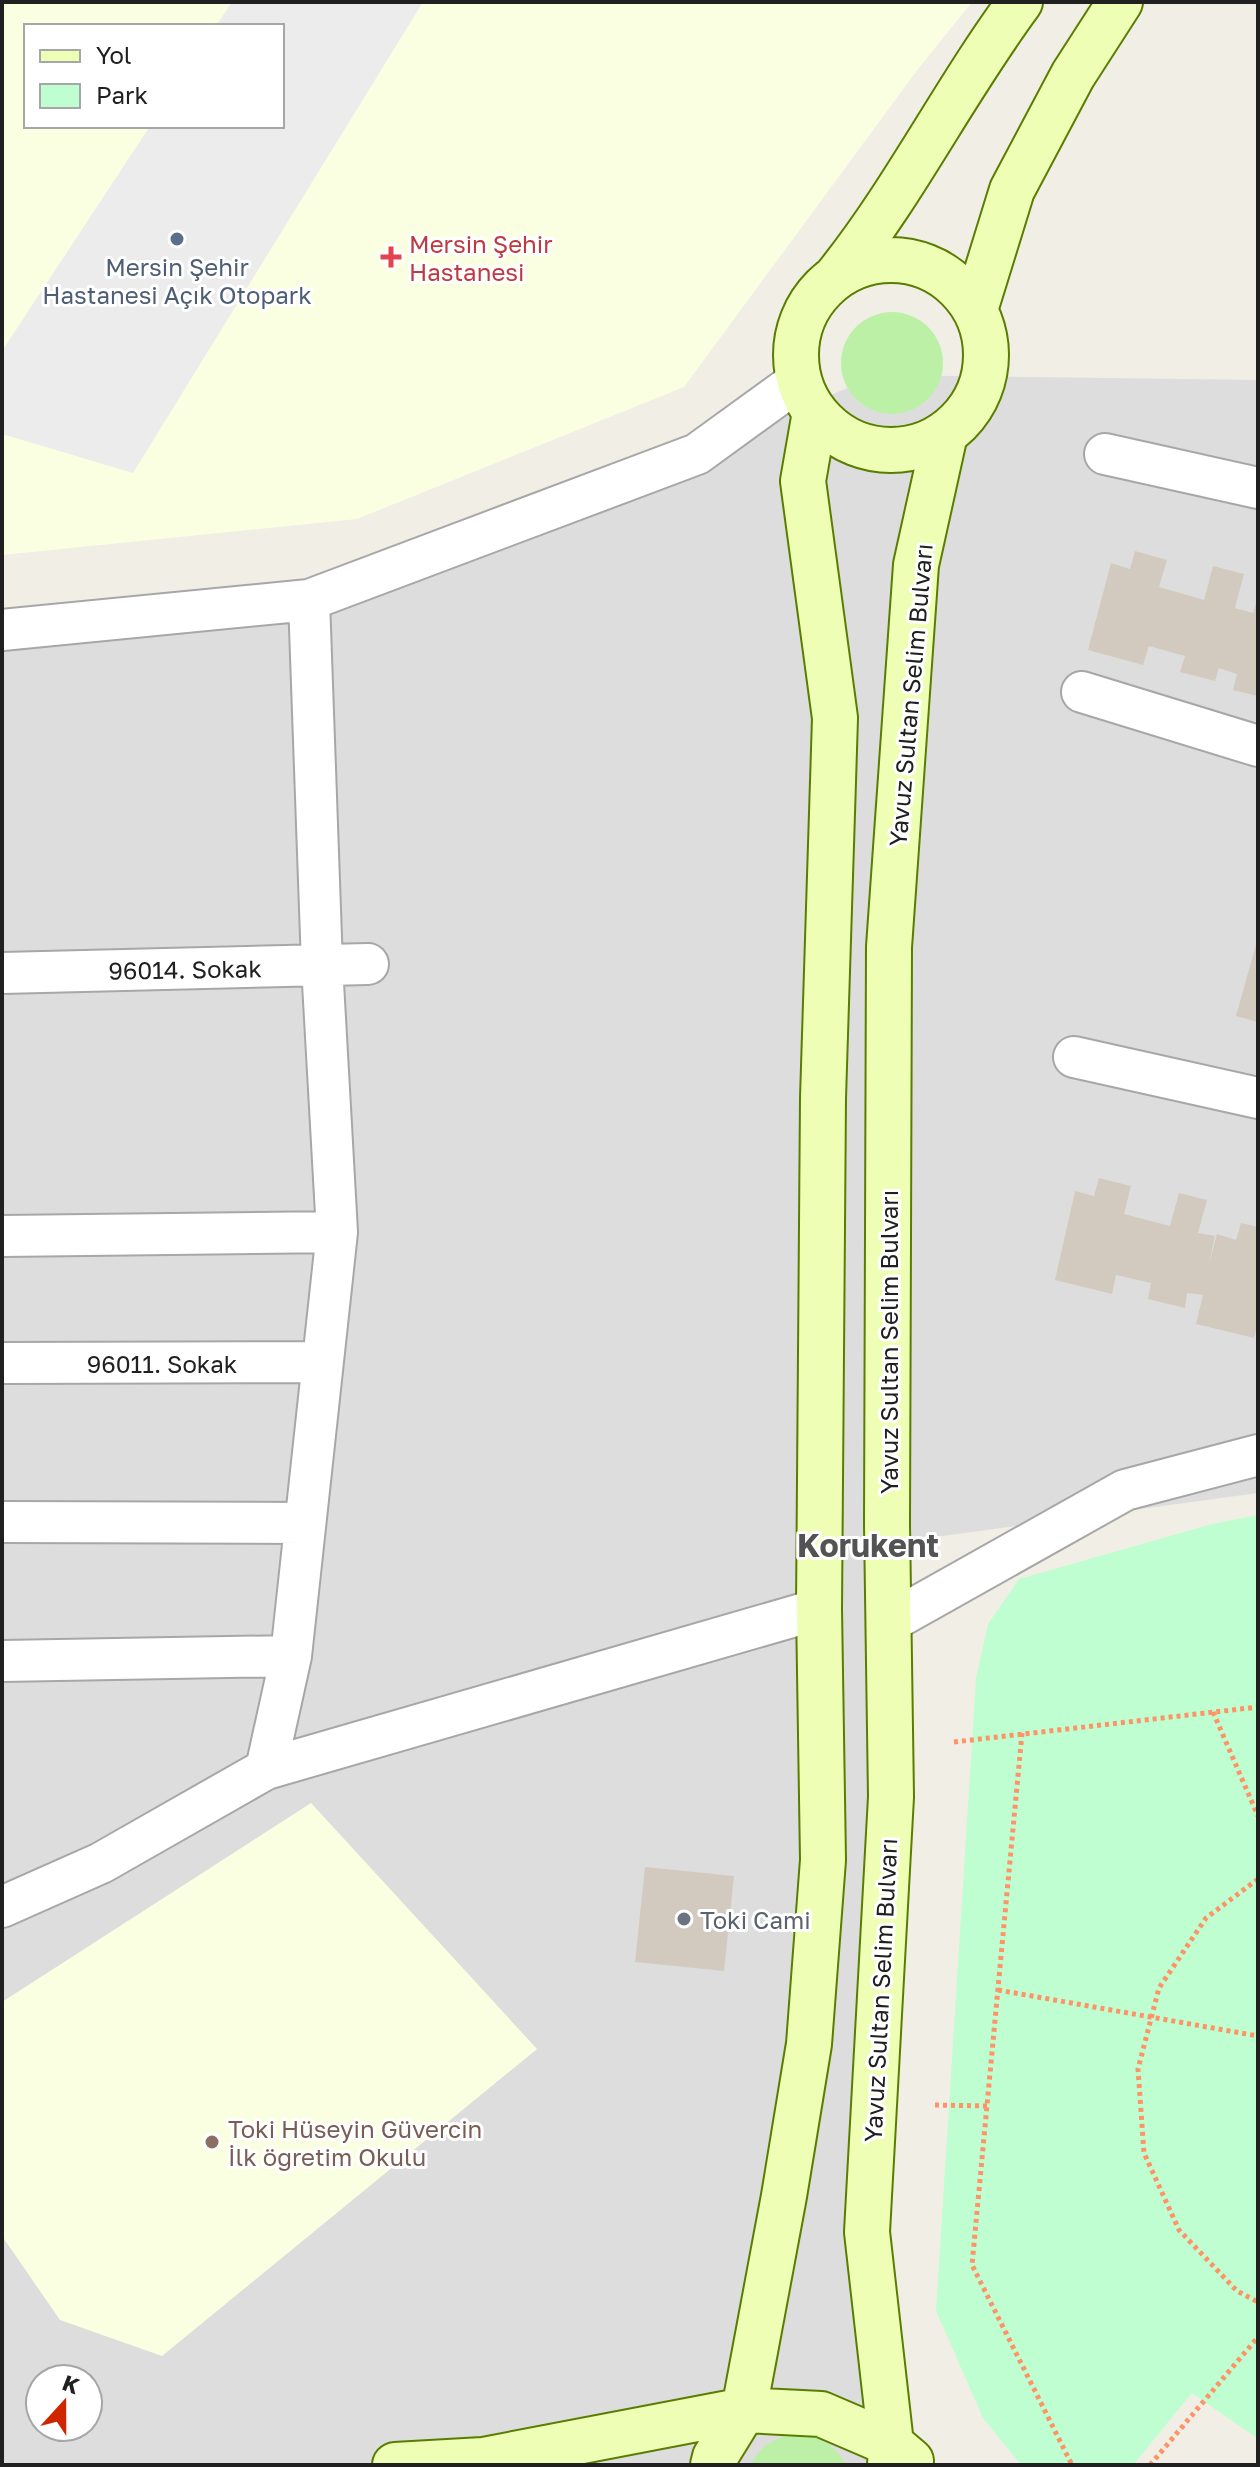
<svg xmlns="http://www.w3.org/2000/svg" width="1260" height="2467" font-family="'Golos Text',sans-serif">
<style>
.residential{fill:#dedddd;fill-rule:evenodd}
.education{fill:#f9ffe0;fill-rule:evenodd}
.grass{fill:#bdf0a7}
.park{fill:#bffed0}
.parking{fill:#ececec}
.building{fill:#d2cabe}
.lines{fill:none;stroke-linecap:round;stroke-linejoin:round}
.street-casing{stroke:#a7a7a7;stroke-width:44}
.secondary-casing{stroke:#597d00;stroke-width:48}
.path{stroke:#ff9368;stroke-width:5;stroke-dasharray:4 4;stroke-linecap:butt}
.street{stroke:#fff;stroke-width:40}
.secondary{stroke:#eeffb5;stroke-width:44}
.service-dot{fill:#5c6f8a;stroke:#fff;stroke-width:3}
.health-dot{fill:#e0444e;stroke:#fff;stroke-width:3}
.worship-dot{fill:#6b7280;stroke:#fff;stroke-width:3}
.education-dot{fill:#8d6e63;stroke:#fff;stroke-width:3}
.labels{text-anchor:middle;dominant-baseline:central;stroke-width:6;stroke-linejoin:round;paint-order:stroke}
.health-label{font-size:24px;fill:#be3a42;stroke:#fff;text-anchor:start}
.service-label{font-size:24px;fill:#4e5e75;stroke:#fff}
.street-label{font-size:24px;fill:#202020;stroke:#fff}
.worship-label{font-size:24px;fill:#5b616d;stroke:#fff;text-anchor:start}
.education-label{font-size:24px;fill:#785e54;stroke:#fff;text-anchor:start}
.district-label{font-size:32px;font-weight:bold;fill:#535353;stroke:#fff}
</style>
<rect width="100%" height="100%" fill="#f1efe5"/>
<!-- residential -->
<path class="residential" d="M880 375 1258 380V1493L899 1542 874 2465H2V652L313 603ZM40 2379H88V2427H40Z"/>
<!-- education -->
<path class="education" d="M2 2H972L918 69 684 387 357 519 2 555ZM26 26H282V126H26Z
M311 1803 537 2049 162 2356 60 2320 2 2236V2002Z"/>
<!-- grass -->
<path class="grass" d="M841 363a51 51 0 1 1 102 0a51 51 0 1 1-102 0Z
M798 2433C820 2437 835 2444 846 2465H751C760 2444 777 2437 798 2433Z"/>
<!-- park -->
<path class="park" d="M1258 1515V2439L1192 2393 1133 2465H1021L983 2418 936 2311 976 1678 988 1624 1019 1579 1212 1524Z"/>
<!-- parking -->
<path class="parking" d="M232 2H423L133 473 2 434V351L150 126H282V26H216Z"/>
<!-- building -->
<path class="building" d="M1135 551 1167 560 1159 587 1204 600 1213 566 1244 574 1235 608 1253 613 1256 603H1258V696L1233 690 1237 674 1219 668 1215 681 1180 672 1185 656 1149 646 1143 665 1088 650 1111 563 1130 569Z
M1257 941H1258V1022L1236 1016Z
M1099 1178 1131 1186 1124 1214 1170 1226 1179 1193 1207 1200 1198 1233 1215 1236 1209 1264 1217 1234 1236 1240 1241 1223 1258 1227V1322L1254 1338 1196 1324 1203 1295 1187 1293 1185 1308 1148 1299 1151 1283 1116 1275 1112 1294 1055 1280 1075 1191 1094 1196Z
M645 1867 734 1876 724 1971 635 1962Z"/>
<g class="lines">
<!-- street casing -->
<g class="street-casing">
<path id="street" d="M1105 454 1258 488
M2 630 309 600 697 454 799 380
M1082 692 1258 746
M2 973 368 964
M1074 1057 1258 1098
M2 1236 337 1232
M2 1363 323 1362
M2 1522 305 1523
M888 1623 1125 1490 1258 1455
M2 1661 291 1656
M266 1769 291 1656 337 1232 322 965 309 600
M2 1907 101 1863 266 1769 819 1609"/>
</g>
<!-- secondary casing -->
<g class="secondary-casing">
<path id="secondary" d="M796 355a95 95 0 1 1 190 0a95 95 0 1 1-190 0Z
M836 277C905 191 954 91 1020 2
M975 310 1012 190 1073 75 1120 2
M395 2465 483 2460 744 2410 821 2414 891 2444 911 2461
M713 2465 715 2457 744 2410 784 2196 809 2044 823 1860 819 1609 823 1098 835 718 803 481 815 412
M890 2465 891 2444 867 2232 891 1797 887 1525 889 947 916 565 945 434"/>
</g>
<!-- path -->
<path class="path" d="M1213 1712 1258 1816
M1022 1733 972 2265 1072 2465
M954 1742 1258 1707
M1258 1879 1206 1918 1159 1988 1138 2069 1144 2153 1179 2230 1237 2291 1258 2302
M998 1990 1258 2036
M935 2105 987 2106
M1150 2465 1258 2337"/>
<!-- street -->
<use href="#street" class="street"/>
<!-- secondary -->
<use href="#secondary" class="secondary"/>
</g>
<!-- markers -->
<circle class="service-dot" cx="177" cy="239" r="8"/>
<path class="health-dot" d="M387 245h8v8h8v8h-8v8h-8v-8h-8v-8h8z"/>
<circle class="worship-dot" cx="684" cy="1919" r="8"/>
<circle class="education-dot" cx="212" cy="2142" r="8"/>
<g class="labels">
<!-- health labels -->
<g class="health-label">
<text x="409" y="243">Mersin Şehir<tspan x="409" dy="28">Hastanesi</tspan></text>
</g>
<!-- service labels -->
<g class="service-label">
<text x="177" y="266">Mersin Şehir<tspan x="177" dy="28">Hastanesi Açık Otopark</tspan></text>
</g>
<!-- street labels -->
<g class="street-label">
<text transform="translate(910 695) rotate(-85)">Yavuz Sultan Selim Bulvarı</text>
<text transform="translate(185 969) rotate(-1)">96014. Sokak</text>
<text transform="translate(888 1342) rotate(-90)">Yavuz Sultan Selim Bulvarı</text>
<text x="162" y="1363">96011. Sokak</text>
<text transform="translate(880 1990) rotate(-87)">Yavuz Sultan Selim Bulvarı</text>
</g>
<!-- worship labels -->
<g class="worship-label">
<text x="700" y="1919">Toki Cami</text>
</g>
<!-- education labels -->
<g class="education-label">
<text x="228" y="2128">Toki Hüseyin Güvercin<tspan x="228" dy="28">İlk öğretim Okulu</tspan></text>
</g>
<!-- district labels -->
<g class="district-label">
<text x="868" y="1545">Korukent</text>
</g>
</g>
<!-- border -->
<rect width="1260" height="2467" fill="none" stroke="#202020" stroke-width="8"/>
<!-- legend -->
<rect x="24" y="24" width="260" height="104" fill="#ffffff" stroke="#a6a6a6" stroke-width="2"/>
<rect x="40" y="50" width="40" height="12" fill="#eeffb5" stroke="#a6a6a6" stroke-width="2"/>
<text x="96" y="64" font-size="24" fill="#202020">Yol</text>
<rect x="40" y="84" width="40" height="24" fill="#bffed0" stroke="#a6a6a6" stroke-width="2"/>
<text x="96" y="104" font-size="24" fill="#202020">Park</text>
<!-- north arrow -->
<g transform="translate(64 2403) rotate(21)"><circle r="38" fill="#ffffff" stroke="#a6a6a6" stroke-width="2"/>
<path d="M0-6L14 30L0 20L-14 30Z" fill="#cf2600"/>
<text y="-12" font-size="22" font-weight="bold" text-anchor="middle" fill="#202020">K</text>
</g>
</svg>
